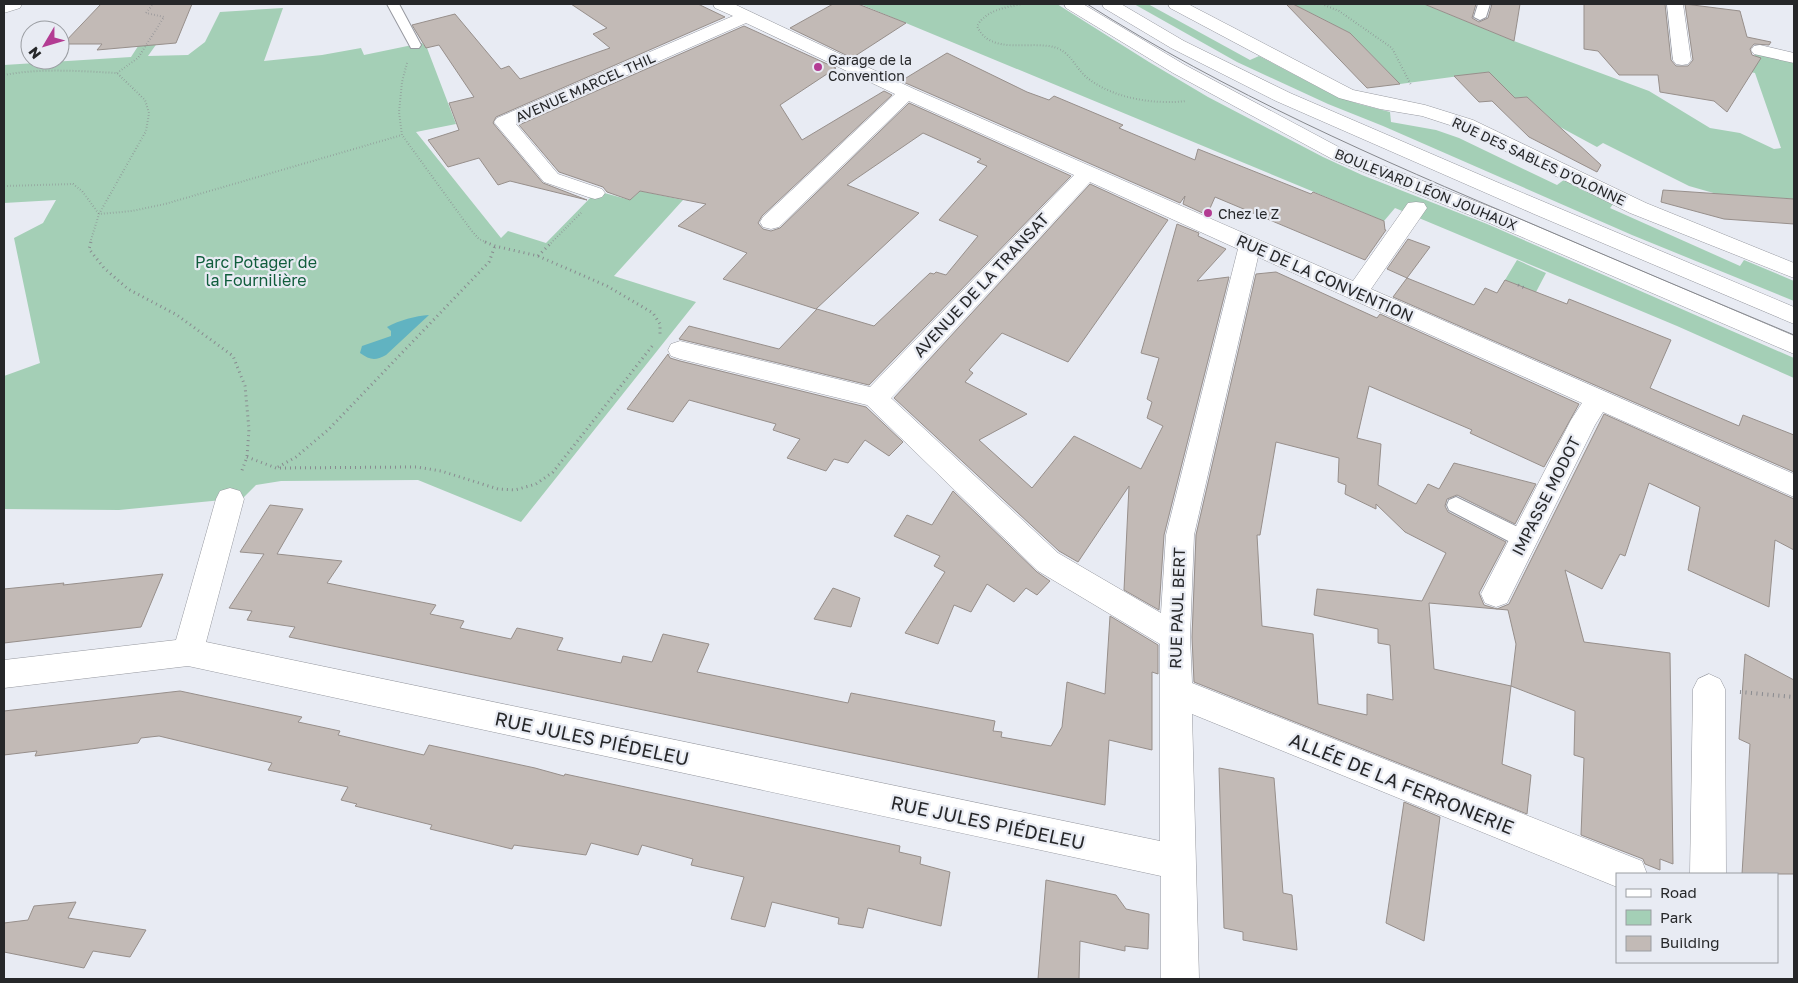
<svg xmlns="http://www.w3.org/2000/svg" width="1798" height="983" font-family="'Golos Text',sans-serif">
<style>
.green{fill:#a4cfb6}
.water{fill:#61b3c1}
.building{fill:#c2bab6;stroke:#978f8b;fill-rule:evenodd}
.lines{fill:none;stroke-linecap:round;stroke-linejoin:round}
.lane-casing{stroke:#9799a0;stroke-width:2}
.street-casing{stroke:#9799a0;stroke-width:1}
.primary-casing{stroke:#9799a0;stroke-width:1}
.path-far2{stroke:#888a8f;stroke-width:2;stroke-dasharray:0.5 2.5;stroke-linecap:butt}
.path-far1{stroke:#888a8f;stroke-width:3;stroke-dasharray:1 4;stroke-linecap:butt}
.path{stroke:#888a8f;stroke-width:4;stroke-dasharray:1 4.5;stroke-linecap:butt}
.lane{fill:#fff;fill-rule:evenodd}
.street{fill:#fff;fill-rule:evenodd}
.primary{fill:#fff;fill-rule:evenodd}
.tram{stroke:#86888d;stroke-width:1}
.poi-dot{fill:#b33c93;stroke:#e8ebf3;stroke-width:2}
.labels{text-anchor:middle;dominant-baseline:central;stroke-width:4.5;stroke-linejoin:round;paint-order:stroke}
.far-poi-label{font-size:14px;fill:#262729;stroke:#e8ebf3;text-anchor:start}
.far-street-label{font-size:14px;fill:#262729;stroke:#e8ebf3}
.park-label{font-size:16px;fill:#105d3c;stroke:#e8ebf3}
.street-label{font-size:16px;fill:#262729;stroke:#e8ebf3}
.near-street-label{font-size:19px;fill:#262729;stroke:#e8ebf3}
</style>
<rect width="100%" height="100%" fill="#e8ebf3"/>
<!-- green -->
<path class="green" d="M860 4H1057L1149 62 1208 97 1323 157 1362 175 1487 224 1794 358V378L1677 326 1395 208 1384 221Z
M1134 4H1148L1250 60 1259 56 1335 96 1359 104 1390 112 1391 122 1436 130 1459 138 1557 185 1565 179 1614 203 1610 208 1740 266 1744 260 1794 281V301L1632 235 1383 126 1328 104 1237 62Z
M1293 4H1424L1514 41 1649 91 1710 128 1740 133 1774 149 1781 148 1755 73 1722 65 1755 57V52L1794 61V199L1717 194 1689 186 1603 143 1597 147 1560 127 1527 97 1515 98 1489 72 1400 84 1350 33Z
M283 8 264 61 322 55 361 48 364 55 422 43 427 48 456 124 416 132 501 238 508 231 546 243 597 191 630 200 640 191 683 200 614 276 696 302 521 522 418 480 281 481 256 485 243 498 119 510 4 509V376L40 363 14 238 43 223 56 200 4 203V65L131 57 157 17 160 39 148 56 188 55 205 42 220 12Z
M1517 260 1546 273 1525 313 1499 290Z"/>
<!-- water -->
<path class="water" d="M429 315 386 355C375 361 370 360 360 353L362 346 391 336V331L387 327C400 320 415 316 429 315Z"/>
<!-- building -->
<path class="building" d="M101 4H192L176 43 97 50 102 44H63Z
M571 4H698L725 17 496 117 493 123 543 183 587 200 510 181 498 185 479 158 448 167 428 140 459 130 449 103 474 97 439 45 426 48 412 25 455 14 501 69 509 66 520 79 610 48 593 34 607 28Z
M833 4H858L906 23 852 58 790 28Z
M1288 4H1293L1350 33 1400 84 1367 88 1287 5Z
M1424 4H1476L1472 18 1479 22 1488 18 1492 4H1520L1514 41Z
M1584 4H1665L1671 60 1676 66H1688L1693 60 1685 4 1740 11 1747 37 1771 42 1769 45 1754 44 1750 49 1752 55 1761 58 1727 112 1714 101 1660 92 1658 75H1619L1598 51 1584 49Z
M744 26 836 68 780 105 802 140 884 91 892 95 762 216 758 223 763 229 771 231 780 228 909 103 1071 176 869 385 679 339 689 326 779 349 817 309 874 326 930 273 934 274 936 272 946 275 978 236 939 220 987 166 977 162 981 159 923 133 847 185 919 213 816 309 723 279 747 253 678 226 706 204 640 191 630 200 607 192 603 187 559 172 519 125Z
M947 53 1027 92 1049 100 1054 96 1123 125 1119 128 1195 160 1198 149 1311 194 1313 192 1384 221 1385 230H1386L1365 260 1215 197 1207 215 1183 204 1185 196 1180 203 901 81Z
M1489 72 1515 98 1527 97 1601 165 1597 172 1529 137 1492 101 1479 102 1454 76Z
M1090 184 1168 220 1068 362 1002 333 969 370 973 373 965 382 1027 414 979 440 1032 488 1074 436 1141 469 1163 426 1147 418 1152 402 1147 399 1159 358 1141 353 1177 224 1199 233 1198 236 1226 249 1197 281 1229 277 1164 535 1159 610 1124 590 1129 486 1078 562 1059 551 894 398Z
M1663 190 1794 199V224L1724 219 1661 202Z
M1408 239 1430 247 1407 278 1387 269Z
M1276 272 1377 318 1380 314 1579 404 1544 467 1470 433 1472 430 1369 386 1357 438 1381 444 1378 485 1416 504 1428 484 1439 489 1454 463 1536 484 1515 524 1457 495 1447 499 1445 506 1448 512 1506 542 1479 593 1484 605 1497 609 1509 604 1604 414 1794 499V550L1775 540 1769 607 1688 570 1700 507 1649 483 1625 556 1620 554 1602 589 1565 570 1584 642 1670 653 1673 864 1660 859V870L1645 864 1643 859 1581 835 1584 758 1574 755 1575 711 1511 686 1502 764 1531 775 1527 814 1194 682 1192 637 1196 535 1256 274ZM1276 442 1339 458 1338 482 1346 485 1345 494 1376 509V504L1405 532 1446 553 1422 601 1317 589 1314 615 1378 629V643L1390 645 1393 700 1367 694V715L1318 704 1313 634 1262 626 1257 535H1260ZM1429 603 1508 610 1516 644 1511 686 1434 669Z
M1407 278 1474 305 1485 288 1497 293 1505 280 1567 304 1569 299 1671 340 1650 388 1739 426 1743 415 1794 435V472L1393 297Z
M668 354 670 358 680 361 866 407 903 442 889 456 865 440 848 463 834 459 826 471 787 458 800 439 773 430 776 424 689 400 673 422 627 409Z
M953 491 1037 572 1050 581 1037 595 1026 588 1014 602 987 584 971 612 954 605 938 644 905 633 945 572 934 566 940 556 894 536 907 515 932 525Z
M270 505 303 509 277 554 342 561 327 583 436 605 430 614 464 621 460 628 511 639 517 628 563 638 557 650 621 663 623 656 652 662 663 634 709 644 697 672 848 703 851 693 995 721 993 731 1002 732 1001 737 1051 746 1062 727 1067 682 1105 694 1110 616 1158 645V674L1152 672V750L1109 740 1105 805 289 637 295 627 247 620 252 611 229 608 264 554 240 552Z
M163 574 141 627 4 643V589L64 583 63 585Z
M833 588 860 598 851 627 814 619Z
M1745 654 1794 680V874H1742L1750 744 1739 739Z
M180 691 302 717 298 722 340 731 338 735 424 755 429 745 535 768 564 776 565 774 900 846 899 852 921 857 920 864 950 872 941 926 868 908 863 928 838 924 839 918 772 902 765 927 731 919 744 877 691 865 693 859 642 845 638 855 591 843 586 855 514 845 512 849 430 829 432 825 355 806 357 804 341 800 348 787 268 770 272 763 159 736 141 738 138 743 35 756 37 751 4 755V711Z
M1219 768 1274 778 1283 893 1292 895 1297 950 1243 940V932L1224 928Z
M1404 802 1440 817 1424 941 1386 923Z
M1046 880 1116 895 1126 909 1149 914 1148 949 1125 946V951L1080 941 1079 979H1038Z
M76 902 68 918 146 930 130 957 93 951 84 968 4 952V923L28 920 34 906Z"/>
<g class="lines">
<!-- lane casing -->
<g class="lane-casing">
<path id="lane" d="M387 4H399L421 45 419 48H411Z
M1478 4H1490L1486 17 1480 20 1474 17Z
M1456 497 1530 533 1533 539 1530 545 1523 547 1516 545 1449 510 1447 505 1449 500Z"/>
</g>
<!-- street casing -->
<g class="street-casing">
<path id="street" d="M4 4H22L20 8 4 13Z
M713 4H734L914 89 1353 281 1408 203 1416 202 1424 203 1427 208 1371 289 1794 474V497L1603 412 1595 425 1507 603 1496 607 1485 603 1481 594 1571 420 1582 403 1258 257 1194 535 1190 637 1192 683 1642 861 1647 874H1617V887L1192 714 1199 979H1161V876L188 666 4 688V660L176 640 216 499 220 491 230 488 240 491 244 499 206 642 1160 841V644L1038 571 867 405 680 359 671 356 668 350 671 344 680 341 870 387 1074 175 909 101 779 227 771 229 763 227 760 222 763 217 895 94 746 23 516 124 558 174 602 189 605 193 602 197 595 199 588 197 544 182 494 122 497 118 733 16 715 8ZM1090 182 1238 249 1166 535 1161 613 1058 553 891 398Z
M1168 4H1188L1353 90 1425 105 1473 120 1646 203 1794 263V278L1630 213 1459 128 1422 116 1380 109 1339 98 1170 8Z
M1667 4H1683L1691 60 1688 64 1682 65 1676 64 1673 60Z
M1760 45 1794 53V63L1754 54 1751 50 1754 46Z
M1709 674 1720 679 1725 689 1726 874H1690L1693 689 1698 679Z"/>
</g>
<!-- primary casing -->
<g class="primary-casing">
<path id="primary" d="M1064 4H1083L1185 65 1348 152 1503 212 1794 336V354L1487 222 1334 160 1173 73 1066 8Z
M1102 4H1121L1184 41 1290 93 1499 183 1794 307V324L1534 214 1276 101 1171 48 1104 8Z"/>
</g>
<!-- path-far2 -->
<path class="path-far2" d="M1023 4C1006 7 986 10 977 26 991 57 1031 39 1057 48 1070 53 1075 66 1084 75 1109 98 1154 105 1186 101
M1322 4 1339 11 1392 48 1411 85
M407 63 402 82 399 112 402 135 471 230 479 239 488 243
M117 73 138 58 164 17 146 13 153 4
M4 75C41 68 79 71 117 73L145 100 149 113 146 131 99 214 90 243
M4 186 73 184 82 191 99 214 132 211 165 204 402 135
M551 243 582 212"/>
<!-- path-far1 -->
<path class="path-far1" d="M91 242 89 249 104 268 128 289 177 315 233 356 245 386 249 429 247 457 241 473
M485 242 495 246 538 256 607 286 653 313 660 324V334
M538 256 552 242
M1518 285 1527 289
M247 457 276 468 417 467 441 471 498 489 515 490 536 484 553 472 653 345
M278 467 296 457 329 429 489 262 495 246"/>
<!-- path -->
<path class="path" d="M1740 692 1794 697"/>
<!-- lane -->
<use href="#lane" class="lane"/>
<!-- street -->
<use href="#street" class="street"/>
<!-- primary -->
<use href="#primary" class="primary"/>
<!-- tram -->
<path class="tram" d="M1087 4C1227 93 1378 159 1530 223 1618 261 1706 298 1794 335"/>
</g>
<!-- markers -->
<g class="poi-dot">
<circle cx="818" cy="67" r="5"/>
<circle cx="1208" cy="213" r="5"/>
</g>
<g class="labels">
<!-- far-poi labels -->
<g class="far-poi-label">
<text x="828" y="59">Garage de la<tspan x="828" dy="16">Convention</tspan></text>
<text x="1218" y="213">Chez le Z</text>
</g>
<!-- far-street labels -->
<g class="far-street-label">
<text transform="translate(585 87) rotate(-24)">AVENUE MARCEL THIL</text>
<text transform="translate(1539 161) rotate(25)">RUE DES SABLES D'OLONNE</text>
<text transform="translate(1426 189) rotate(22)">BOULEVARD LÉON JOUHAUX</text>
</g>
<!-- park labels -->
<g class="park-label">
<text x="256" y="262">Parc Potager de<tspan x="256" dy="18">la Fournilière</tspan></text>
</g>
<!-- street labels -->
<g class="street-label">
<text transform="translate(1325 278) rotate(24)">RUE DE LA CONVENTION</text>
<text transform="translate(981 285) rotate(-47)">AVENUE DE LA TRANSAT</text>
<text transform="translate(1546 496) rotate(-63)">IMPASSE MODOT</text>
<text transform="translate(1177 608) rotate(-88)">RUE PAUL BERT</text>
</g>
<!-- near-street labels -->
<g class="near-street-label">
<text transform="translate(592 738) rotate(12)">RUE JULES PIÉDELEU</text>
<text transform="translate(1402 783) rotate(22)">ALLÉE DE LA FERRONERIE</text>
<text transform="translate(988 822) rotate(12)">RUE JULES PIÉDELEU</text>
</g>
</g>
<!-- border -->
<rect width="1798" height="983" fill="none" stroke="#262729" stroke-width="10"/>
<!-- legend -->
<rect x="1616" y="873" width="162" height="90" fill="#e8ebf3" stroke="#9a9da2"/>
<rect x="1626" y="889" width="25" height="8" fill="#ffffff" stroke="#9a9da2"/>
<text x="1660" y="898" font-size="15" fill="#262729">Road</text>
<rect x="1626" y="910" width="25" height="15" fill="#a4cfb6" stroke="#9a9da2"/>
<text x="1660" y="923" font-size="15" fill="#262729">Park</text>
<rect x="1626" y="936" width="25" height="15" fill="#c2bab6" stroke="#9a9da2"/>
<text x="1660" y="948" font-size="15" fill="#262729">Building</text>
<!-- north arrow -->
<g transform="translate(45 45) rotate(232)"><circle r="24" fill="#e8ebf3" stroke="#9a9da2"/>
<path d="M0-4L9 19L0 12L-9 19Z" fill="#b33c93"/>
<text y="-8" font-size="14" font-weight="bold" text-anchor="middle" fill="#262729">N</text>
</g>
</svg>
